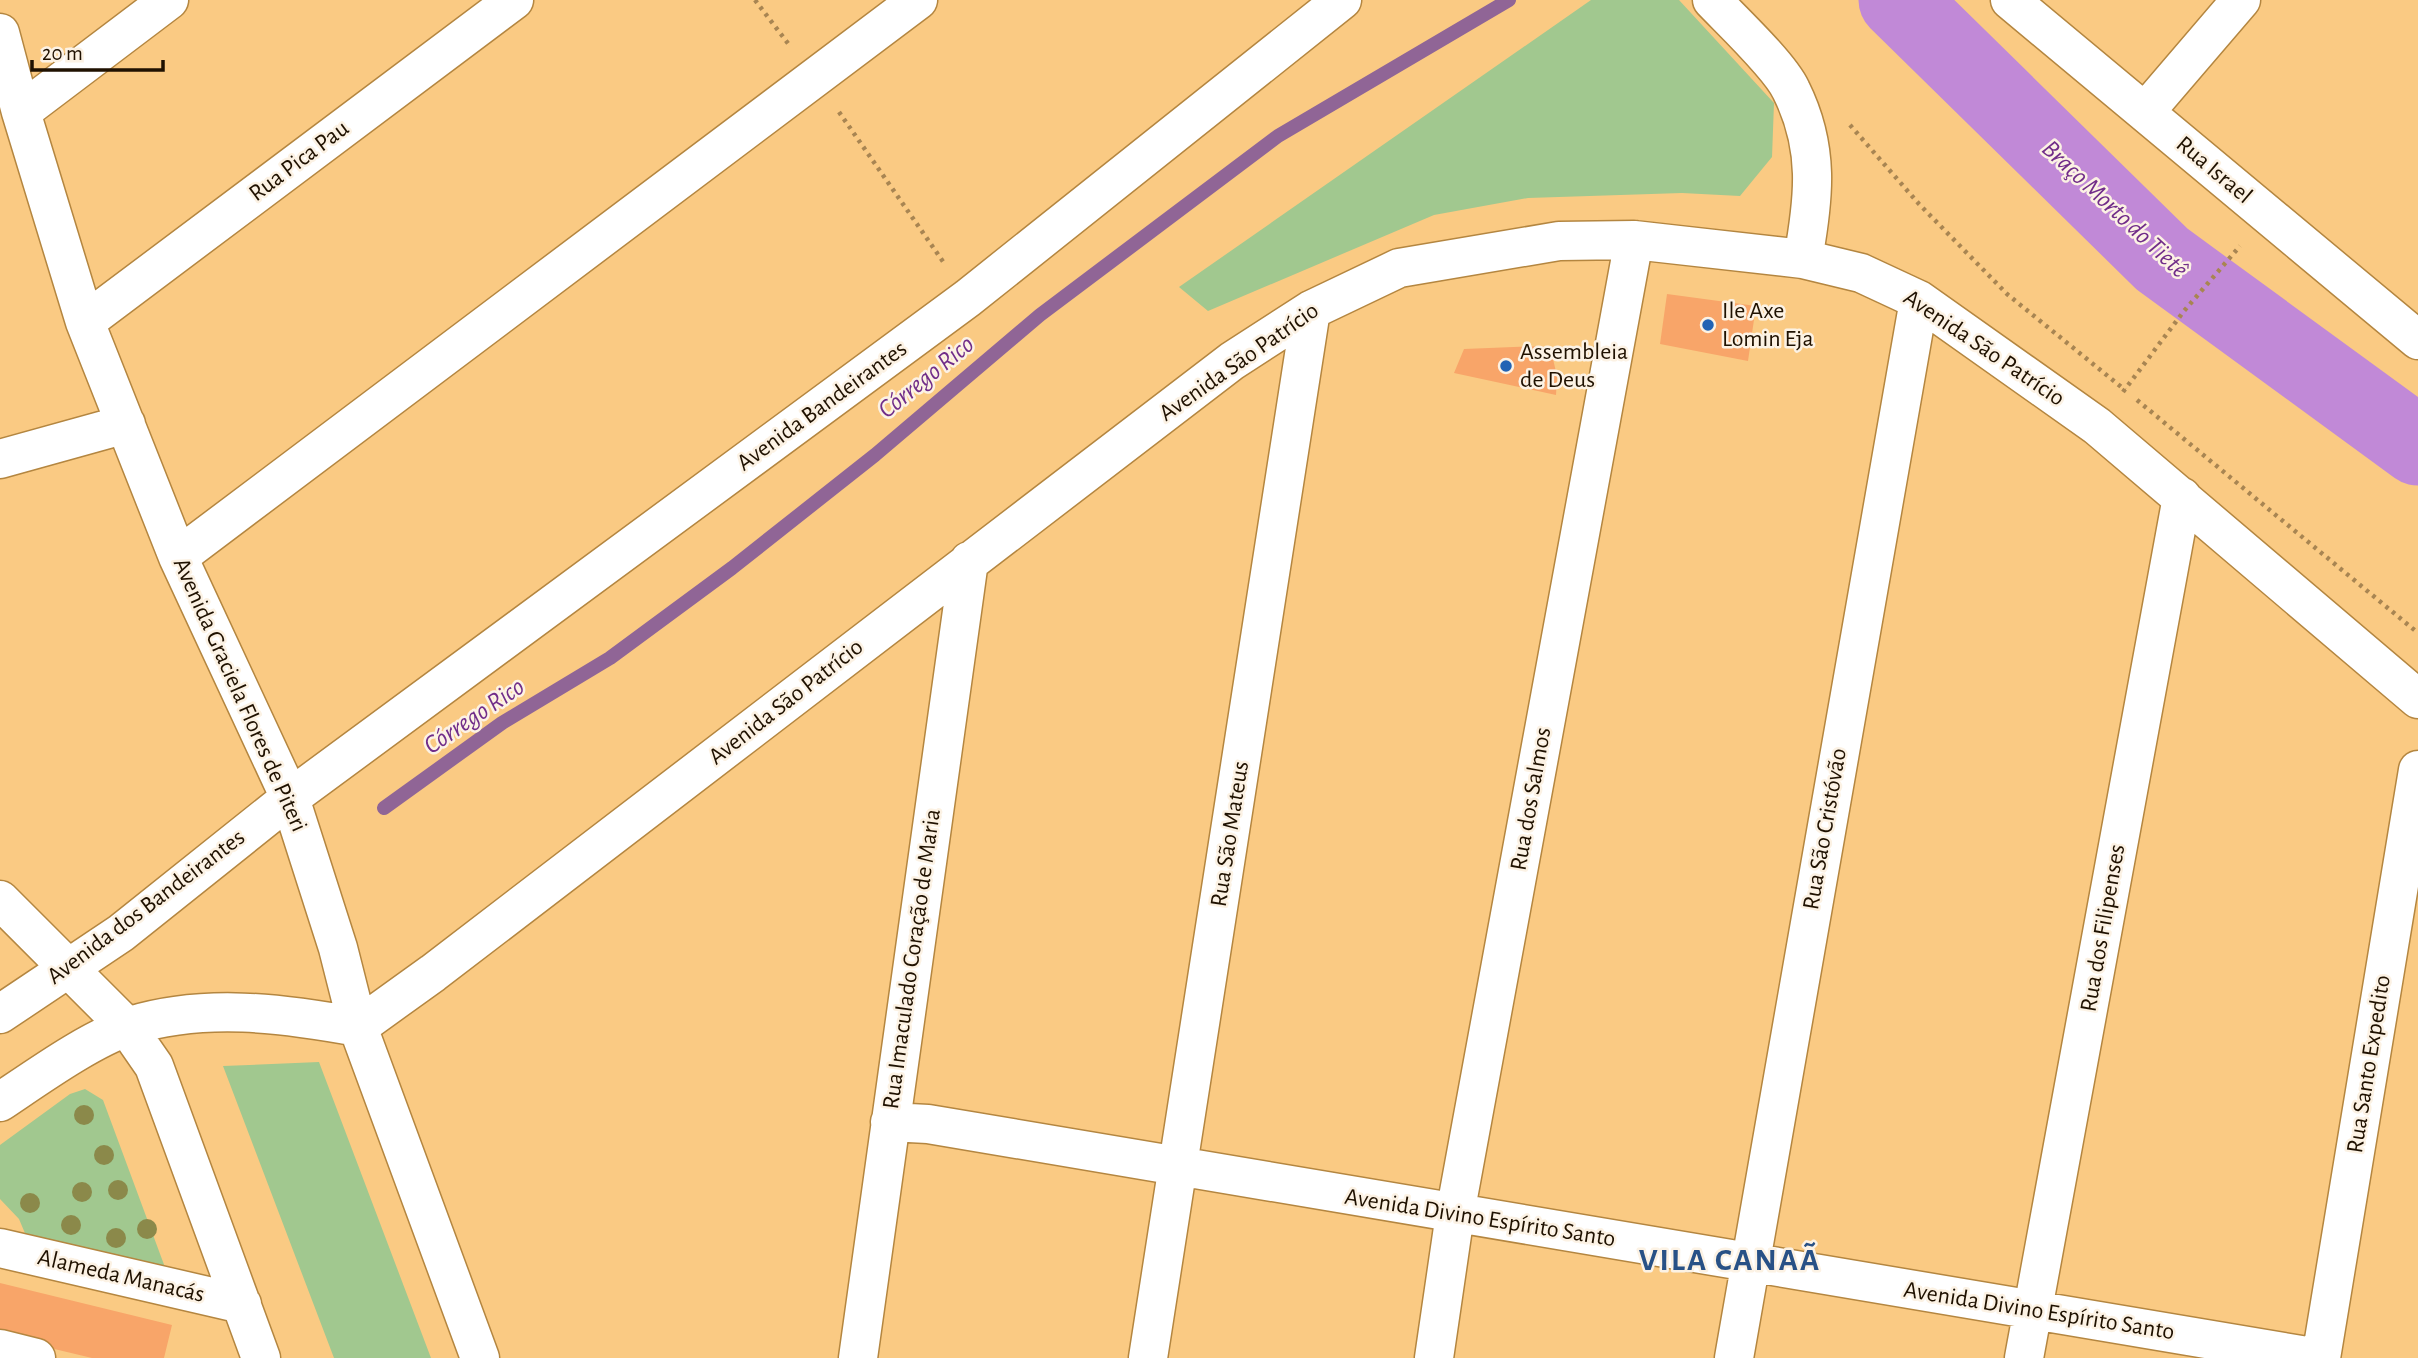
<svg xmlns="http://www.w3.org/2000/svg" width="2418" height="1358" font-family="'Alegreya Sans',sans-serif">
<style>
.green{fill:#a1c88f}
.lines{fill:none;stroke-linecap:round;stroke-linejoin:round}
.stream{stroke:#906596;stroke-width:14}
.river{stroke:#c189d7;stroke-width:79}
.building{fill:#f8a569}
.minor-casing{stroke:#b48640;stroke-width:41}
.path{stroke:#a88552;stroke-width:4.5;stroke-dasharray:3.5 5;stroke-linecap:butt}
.minor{stroke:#fff;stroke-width:38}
.tree{fill:#8b894a}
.poi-dot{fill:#2263b4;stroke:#fcf2e4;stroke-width:2.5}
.labels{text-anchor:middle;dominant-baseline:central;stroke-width:5;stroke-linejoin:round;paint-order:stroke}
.street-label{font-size:24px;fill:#1f1100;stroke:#fcf2e4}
.poi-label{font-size:24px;fill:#1f1100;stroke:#fcf2e4;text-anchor:start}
.water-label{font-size:26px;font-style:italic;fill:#712d89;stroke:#fcf2e4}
.district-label{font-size:32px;font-weight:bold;letter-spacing:2px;fill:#285186;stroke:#fcf2e4}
</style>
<rect width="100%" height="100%" fill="#faca83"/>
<!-- green -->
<path class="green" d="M1591 0H1679L1774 103 1772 157 1740 196 1682 193 1528 198 1434 215 1208 311 1179 287Z
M319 1062 431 1358H334L223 1066Z
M85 1089 103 1100 166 1270 27 1238 19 1219 0 1199V1145L70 1094Z"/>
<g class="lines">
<!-- stream -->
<path class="stream" d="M384 808 502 723 610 658 732 568 875 455 1040 315 1278 136 1509 0"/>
<!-- river -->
<path class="river" d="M1898 0 2162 259 2418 446"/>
</g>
<!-- building -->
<path class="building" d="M1667 294 1756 306 1748 361 1660 344Z
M1542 346 1553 359 1557 376 1556 395 1454 373 1464 349Z
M0 1283 172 1325 164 1358H92L0 1336Z"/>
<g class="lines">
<!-- minor casing -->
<g class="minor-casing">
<path id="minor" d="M1712 0C1732 21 1780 66 1791 90 1820 148 1814 198 1803 259
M2010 0 2418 340
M0 33 21 112 85 322 178 557 290 798 338 948 358 1027 480 1358
M21 112 169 0
M2145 112 2241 0
M85 322 514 0
M0 459 126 424
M178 557 918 0
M0 900 127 1027 154 1066 261 1358
M0 1014 121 933 290 798 968 298 1342 0
M0 1102C36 1078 90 1039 130 1026 204 1003 282 1013 358 1027L433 973 1232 361 1311 310 1399 268 1559 241 1634 240 1803 259 1861 273 1919 300 2097 426 2418 699
M890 1122 928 1124 2319 1358
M0 1248 242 1304
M0 1349 36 1358
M858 1358 969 561
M1148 1358 1311 310
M1434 1358 1455 1214 1634 240
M1734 1358 1919 300
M2024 1358 2182 497
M2321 1358 2418 770"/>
</g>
<!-- path -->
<path class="path" d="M755 0 790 46
M839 112 944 263
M1850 125 1919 204 2007 294 2125 390
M2123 392 2184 311 2240 246
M2137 400 2418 633"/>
<!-- minor -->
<use href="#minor" class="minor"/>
</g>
<!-- trees -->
<g class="tree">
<circle cx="84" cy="1115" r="10"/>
<circle cx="104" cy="1155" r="10"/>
<circle cx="118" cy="1190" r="10"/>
<circle cx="82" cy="1192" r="10"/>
<circle cx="30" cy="1203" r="10"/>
<circle cx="71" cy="1225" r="10"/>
<circle cx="147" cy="1229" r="10"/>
<circle cx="116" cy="1238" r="10"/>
</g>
<!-- markers -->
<g class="poi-dot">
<circle cx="1708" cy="325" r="7"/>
<circle cx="1506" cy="366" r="7"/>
</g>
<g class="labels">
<!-- street labels -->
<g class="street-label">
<text transform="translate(299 161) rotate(-37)">Rua Pica Pau</text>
<text transform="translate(2214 170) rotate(40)">Rua Israel</text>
<text transform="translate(1984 348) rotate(34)">Avenida São Patrício</text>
<text transform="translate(1239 362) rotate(-35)">Avenida São Patrício</text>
<text transform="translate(822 406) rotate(-36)">Avenida Bandeirantes</text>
<text transform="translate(240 695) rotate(66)">Avenida Graciela Flores de Piteri</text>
<text transform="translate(786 702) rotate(-38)">Avenida São Patrício</text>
<text transform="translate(1531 799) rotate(-80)">Rua dos Salmos</text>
<text transform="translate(1825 829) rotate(-80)">Rua São Cristóvão</text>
<text transform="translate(1230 834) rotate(-81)">Rua São Mateus</text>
<text transform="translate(146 907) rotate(-37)">Avenida dos Bandeirantes</text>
<text transform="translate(2103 928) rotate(-80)">Rua dos Filipenses</text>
<text transform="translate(912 959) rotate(-82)">Rua Imaculado Coração de Maria</text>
<text transform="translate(2369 1064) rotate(-81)">Rua Santo Expedito</text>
<text transform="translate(1480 1218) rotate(9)">Avenida Divino Espírito Santo</text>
<text transform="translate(121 1276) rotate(13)">Alameda Manacás</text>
<text transform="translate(2039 1311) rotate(9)">Avenida Divino Espírito Santo</text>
</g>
<!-- poi labels -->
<g class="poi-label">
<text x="1722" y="311">Ile Axe<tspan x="1722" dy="28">Lomin Eja</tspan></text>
<text x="1520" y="352">Assembleia<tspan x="1520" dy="28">de Deus</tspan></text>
</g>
<!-- water labels -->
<g class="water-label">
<text transform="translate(2115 209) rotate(43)">Braço Morto do Tietê</text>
<text transform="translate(926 377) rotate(-39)">Córrego Rico</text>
<text transform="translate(474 716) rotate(-34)">Córrego Rico</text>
</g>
<!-- district labels -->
<g class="district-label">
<text x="1730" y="1260">VILA CANAÃ</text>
</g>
</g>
<!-- scale -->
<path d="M32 60v10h131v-10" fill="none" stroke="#1f1100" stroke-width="3.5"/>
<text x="42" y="60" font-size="21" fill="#1f1100" stroke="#fcf2e4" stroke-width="5" paint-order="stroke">20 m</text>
</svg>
